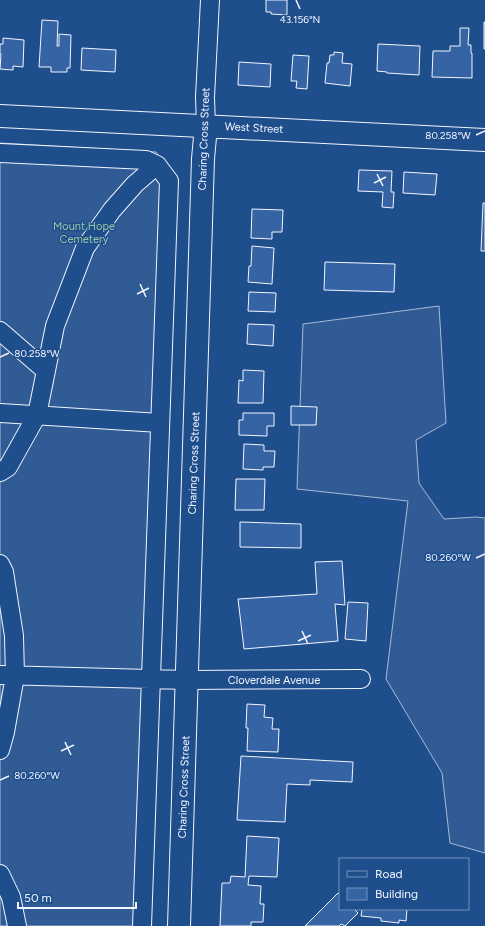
<svg xmlns="http://www.w3.org/2000/svg" width="485" height="926" font-family="Figtree,sans-serif">
<style>
.built{fill:#305b95;stroke:#a8bbd7}
.building{fill:#3563a3;stroke:#f2f6ff}
.lines{fill:none;stroke-linecap:round;stroke-linejoin:round}
.minor-casing{stroke:#f2f6ff;stroke-width:20}
.major-casing{stroke:#f2f6ff;stroke-width:24}
.minor{stroke:#1f4e8c;stroke-width:18}
.major{stroke:#1f4e8c;stroke-width:22}
.ticks{fill:none;stroke:#f2f6ff;stroke-width:1.5}
.labels{text-anchor:middle;dominant-baseline:central;stroke-width:3;stroke-linejoin:round;paint-order:stroke}
.street-label{font-size:11px;fill:#f2f6ff;stroke:#1f4e8c}
.park-label{font-size:11px;fill:#97c8a6;stroke:#1f4e8c}
.ticks-label{font-size:10px;text-anchor:middle;fill:#f2f6ff;stroke:#1f4e8c;stroke-width:3;stroke-linejoin:round;paint-order:stroke}
</style>
<rect width="100%" height="100%" fill="#1f4e8c"/>
<!-- built -->
<path class="built" d="M0 143 156 152 170 170 148 926H0Z
M439 306 446 423 416 440 419 483 444 519 476 517 485 518V853L450 843 442 773 386 679 408 501 297 489 303 324Z"/>
<!-- building -->
<path class="building" d="M266 0H287V15L271 14V12H266Z
M42 20 58 21 57 46H59V34L71 35 70 68H67V72H51V67H39Z
M484 22H485V49H484Z
M460 28H469L468 45H471V53H472V78L432 77 433 51H450V46H460Z
M3 38 24 40 23 67 13 66V70L0 69 1 54H0V44H3Z
M378 44 420 46 419 75 387 73V72L377 71Z
M82 48 116 50 115 72 81 70Z
M334 52 343 53 342 63 352 64 350 86 325 83 327 63H329L330 55H334Z
M293 55 309 56 307 89 296 88 297 81H291Z
M239 62 271 64 270 87 238 85Z
M359 170 392 171 391 192H394L393 208 382 207 383 192 358 191Z
M404 172 437 174 435 195 403 193Z
M483 203H485V251H481Z
M252 209 283 210 282 232H272V239L251 238Z
M252 246 274 248 272 284 248 282 249 266H251Z
M325 262 395 264 394 292 324 290Z
M249 292 276 293 275 312 248 311Z
M248 324 274 325 273 346 247 344Z
M243 370 264 371 263 403H238L239 380 243 381Z
M291 406 317 407 316 425H291Z
M243 413H274V426H267V436L239 435V420H243Z
M244 444 264 445V451H275L274 467H263V470L243 469Z
M236 479H265L264 510H235Z
M240 522 301 524V548L240 547Z
M342 561 345 605 335 604 338 641 244 649 238 599 317 594 315 562Z
M348 602 368 603 366 641 345 639Z
M247 704 265 705 264 717 273 718 272 729H279L278 752 247 751 248 728H246Z
M241 756 353 762 352 782 310 780V785L287 784 285 822 237 820Z
M247 836 279 838 277 877 249 876 248 885 261 886 260 904H264L263 922H251V926H220L222 883H230L231 876 245 877Z
M338 893 340 895V909H354L358 913 345 926 341 924 339 926H305Z
M362 909H407L406 921 399 920V923L381 921V918L361 916Z"/>
<g class="lines">
<!-- minor casing -->
<g class="minor-casing">
<path id="minor" d="M206 126 205 97 210 0
M0 153 146 160 157 165 169 181 142 926
M0 331 46 371
M0 413 160 423
M0 472 8 467 37 415 55 326 85 248 112 210 135 184 157 165
M0 564 4 572 14 636 15 676 5 732 0 750
M0 675 187 680 361 679
M0 874 11 897 17 926"/>
</g>
<!-- major casing -->
<g class="major-casing">
<path id="major" d="M0 116 485 140
M179 926 203 159 206 126"/>
</g>
<!-- minor -->
<use href="#minor" class="minor"/>
<!-- major -->
<use href="#major" class="major"/>
</g>
<!-- ticks -->
<path class="ticks" d="M296 0 300 9M476 135 485 131M377 174 383 186M374 183 386 177M140 284 146 297M137 294 149 288M0 357 9 353M476 558 485 554M302 631 308 644M298 641 311 635M65 742 71 755M61 751 74 745M0 780 9 776"/>
<g class="labels">
<!-- street labels -->
<g class="street-label">
<text transform="translate(254 128) rotate(3)">West Street</text>
<text transform="translate(204 139) rotate(-88)">Charing Cross Street</text>
<text transform="translate(194 463) rotate(-88)">Charing Cross Street</text>
<text x="274" y="680">Cloverdale Avenue</text>
<text transform="translate(184 787) rotate(-88)">Charing Cross Street</text>
</g>
<!-- park labels -->
<g class="park-label">
<text x="84" y="226">Mount Hope<tspan x="84" dy="13">Cemetery</tspan></text>
</g>
</g>
<g class="ticks-label">
<text x="300" y="23">43.156°N</text>
<text x="448" y="139">80.258°W</text>
<text x="37" y="357">80.258°W</text>
<text x="448" y="561">80.260°W</text>
<text x="37" y="779">80.260°W</text>
</g>
<!-- legend -->
<rect x="339" y="858" width="130" height="52" fill="#1f4e8c" stroke="#7391ba"/>
<rect x="347" y="871" width="20" height="6" fill="#1f4e8c" stroke="#7391ba"/>
<text x="375" y="878" font-size="12" fill="#f2f6ff">Road</text>
<rect x="347" y="888" width="20" height="12" fill="#3563a3" stroke="#7391ba"/>
<text x="375" y="898" font-size="12" fill="#f2f6ff">Building</text>
<!-- scale -->
<path d="M18 902v6h118v-6" fill="none" stroke="#f2f6ff" stroke-width="2"/>
<text x="24" y="902" font-size="12" fill="#f2f6ff" stroke="#1f4e8c" stroke-width="3" paint-order="stroke">50 m</text>
</svg>
